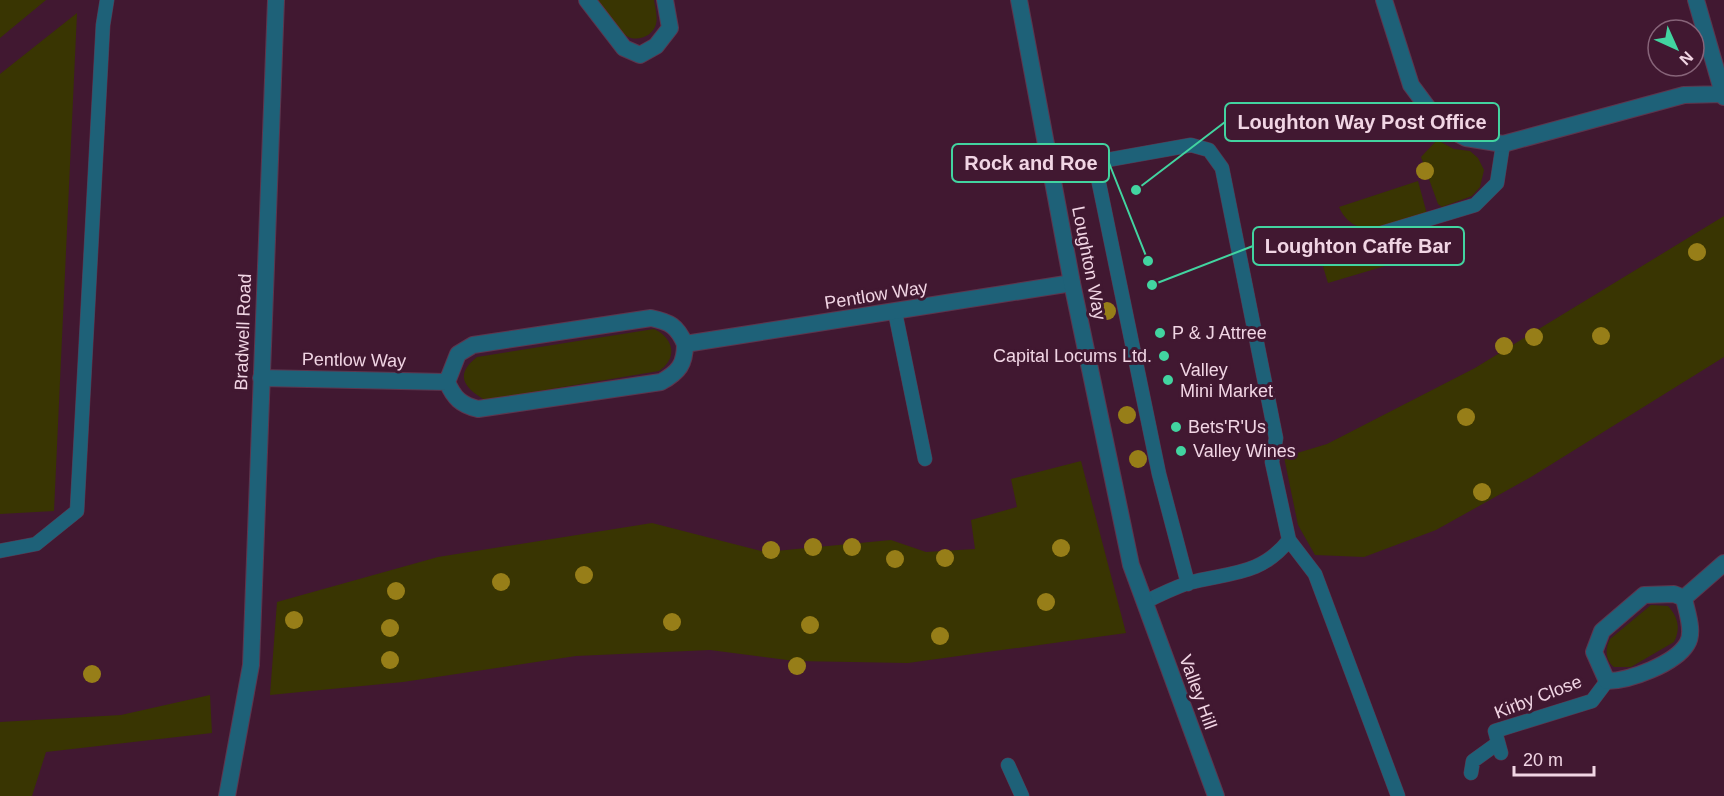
<svg xmlns="http://www.w3.org/2000/svg" width="1724" height="796" font-family="Helvetica,sans-serif">
<style>
.green{fill:#393502}
.lines{fill:none;stroke-linecap:round;stroke-linejoin:round}
.service-casing{stroke:#5d364e;stroke-width:15}
.minor-casing{stroke:#5d364e;stroke-width:18}
.tertiary-casing{stroke:#5d364e;stroke-width:18}
.service{stroke:#1e6178;stroke-width:14}
.minor{stroke:#1e6178;stroke-width:16}
.tertiary{stroke:#1e6178;stroke-width:16}
.tree{fill:#977e18}
.poi-dot{fill:#42d4a0;stroke:#411831;stroke-width:2}
.labels{text-anchor:middle;dominant-baseline:central;stroke-width:6;stroke-linejoin:round;paint-order:stroke}
.street-label{font-size:18px;fill:#f1d5e4;stroke:#411831}
.poi-label{font-size:18px;fill:#f1d5e4;stroke:#411831;text-anchor:start}
.leader{fill:none;stroke:#42d4a0;stroke-width:2}
.callout-dot{fill:#42d4a0;stroke:#411831;stroke-width:2}
.callout{fill:#411831;stroke:#42d4a0;stroke-width:2}
.callout-label{font-size:20px;text-anchor:middle;font-weight:bold;fill:#f1d5e4}
</style>
<rect width="100%" height="100%" fill="#411831"/>
<!-- green -->
<path class="green" d="M0 0H46L0 38Z
M598 0H654C655 7 658 17 656 24 653 37 635 43 625 35 614 27 606 11 598 0Z
M77 13 54 511 0 514V74Z
M1437 140 1454 149 1470 151 1478 158 1484 170 1480 187 1472 196 1442 207 1438 204 1421 157Z
M1418 181 1427 214C1396 222 1356 245 1339 207Z
M1724 216V357L1531 477 1436 530 1364 557 1315 555 1298 525 1284 457 1327 444 1475 368Z
M1432 226 1439 250 1328 283 1321 260Z
M654 329C674 338 678 358 659 371L485 400C464 388 454 375 477 357Z
M1081 461 1126 633 908 663 795 661 710 650 576 656 403 682 270 695 277 602 438 557 652 523 765 552 891 540 926 552 975 549 971 520 1017 507 1011 479Z
M1651 605 1668 606C1678 617 1681 628 1674 642L1631 667H1614C1605 660 1605 649 1610 639Z
M210 695 212 733 46 752 32 796H0V722L121 715Z"/>
<g class="lines">
<!-- service casing -->
<g class="service-casing">
<path id="service" d="M1095 164 1159 474 1188 584
M1051 170 1191 145 1209 150 1222 168 1276 438 1272 462 1289 540 1315 574 1398 796
M1339 246 1475 205 1497 183 1503 144
M895 312 925 459
M0 551 36 544 77 511 103 25 107 0
M1145 602C1159 595 1174 588 1188 583 1229 572 1261 576 1289 540
M1501 753 1495 731 1592 701 1607 681
M1008 765 1022 796
M1471 773 1473 761 1498 743"/>
</g>
<!-- minor casing -->
<g class="minor-casing">
<path id="minor" d="M587 0 624 48 640 55 656 46 670 28 665 0
M1384 0 1411 85 1440 124 1466 138 1503 144 1684 95 1723 94
M1696 0 1724 97
M261 378 447 382C454 398 461 405 478 409L661 382C679 372 685 364 685 344L1072 283
M447 382 458 354 473 345 651 318C670 322 677 326 685 344
M1674 594 1684 598C1686 610 1695 632 1687 644 1675 664 1629 681 1607 681L1594 652 1602 631 1644 595Z
M1684 598 1724 563
M227 796 251 665 276 0"/>
</g>
<!-- tertiary casing -->
<g class="tertiary-casing">
<path id="tertiary" d="M1019 0 1072 283 1131 565 1216 796"/>
</g>
<!-- service -->
<use href="#service" class="service"/>
<!-- minor -->
<use href="#minor" class="minor"/>
<!-- tertiary -->
<use href="#tertiary" class="tertiary"/>
</g>
<!-- trees -->
<g class="tree">
<circle cx="1425" cy="171" r="9"/>
<circle cx="1697" cy="252" r="9"/>
<circle cx="1107" cy="311" r="9"/>
<circle cx="1601" cy="336" r="9"/>
<circle cx="1534" cy="337" r="9"/>
<circle cx="1504" cy="346" r="9"/>
<circle cx="1127" cy="415" r="9"/>
<circle cx="1466" cy="417" r="9"/>
<circle cx="1138" cy="459" r="9"/>
<circle cx="1482" cy="492" r="9"/>
<circle cx="813" cy="547" r="9"/>
<circle cx="852" cy="547" r="9"/>
<circle cx="1061" cy="548" r="9"/>
<circle cx="771" cy="550" r="9"/>
<circle cx="945" cy="558" r="9"/>
<circle cx="895" cy="559" r="9"/>
<circle cx="584" cy="575" r="9"/>
<circle cx="501" cy="582" r="9"/>
<circle cx="396" cy="591" r="9"/>
<circle cx="1046" cy="602" r="9"/>
<circle cx="294" cy="620" r="9"/>
<circle cx="672" cy="622" r="9"/>
<circle cx="810" cy="625" r="9"/>
<circle cx="390" cy="628" r="9"/>
<circle cx="940" cy="636" r="9"/>
<circle cx="390" cy="660" r="9"/>
<circle cx="797" cy="666" r="9"/>
<circle cx="92" cy="674" r="9"/>
</g>
<!-- markers -->
<g class="poi-dot">
<circle cx="1160" cy="333" r="6"/>
<circle cx="1164" cy="356" r="6"/>
<circle cx="1168" cy="380" r="6"/>
<circle cx="1176" cy="427" r="6"/>
<circle cx="1181" cy="451" r="6"/>
</g>
<g class="labels">
<!-- street labels -->
<g class="street-label">
<text transform="translate(1089 263) rotate(79)">Loughton Way</text>
<text transform="translate(876 295) rotate(-9)">Pentlow Way</text>
<text transform="translate(243 332) rotate(-88)">Bradwell Road</text>
<text transform="translate(354 360) rotate(1)">Pentlow Way</text>
<text transform="translate(1198 692) rotate(70)">Valley Hill</text>
<text transform="translate(1538 697) rotate(-21)">Kirby Close</text>
</g>
<!-- poi labels -->
<g class="poi-label">
<text x="1172" y="333">P &amp; J Attree</text>
<text x="1152" y="356" text-anchor="end">Capital Locums Ltd.</text>
<text x="1180" y="370">Valley<tspan x="1180" dy="21">Mini Market</tspan></text>
<text x="1188" y="427">Bets'R'Us</text>
<text x="1193" y="451">Valley Wines</text>
</g>
</g>
<!-- callouts -->
<path class="leader" d="M1136 190L1225 122M1148 261L1109 163M1152 285L1253 246"/>
<g class="callout-dot">
<circle cx="1136" cy="190" r="6"/>
<circle cx="1148" cy="261" r="6"/>
<circle cx="1152" cy="285" r="6"/>
</g>
<g class="callout">
<rect x="1225" y="103" width="274" height="38" rx="6"/>
<rect x="952" y="144" width="157" height="38" rx="6"/>
<rect x="1253" y="227" width="211" height="38" rx="6"/>
</g>
<g class="callout-label">
<text x="1362" y="129">Loughton Way Post Office</text>
<text x="1031" y="170">Rock and Roe</text>
<text x="1358" y="253">Loughton Caffe Bar</text>
</g>
<!-- north arrow -->
<g transform="translate(1676 48) rotate(135)"><circle r="28" fill="#411831" stroke="#876479" stroke-width="1.5"/>
<path d="M0-4.5L10 22L0 15L-10 22Z" fill="#42d4a0"/>
<text y="-9" font-size="16" font-weight="bold" text-anchor="middle" fill="#f1d5e4">N</text>
</g>
<!-- scale -->
<path d="M1514 766v9h80v-9" fill="none" stroke="#f1d5e4" stroke-width="3"/>
<text x="1523" y="766" font-size="18" fill="#f1d5e4" stroke="#411831" stroke-width="4.5" paint-order="stroke">20 m</text>
</svg>
